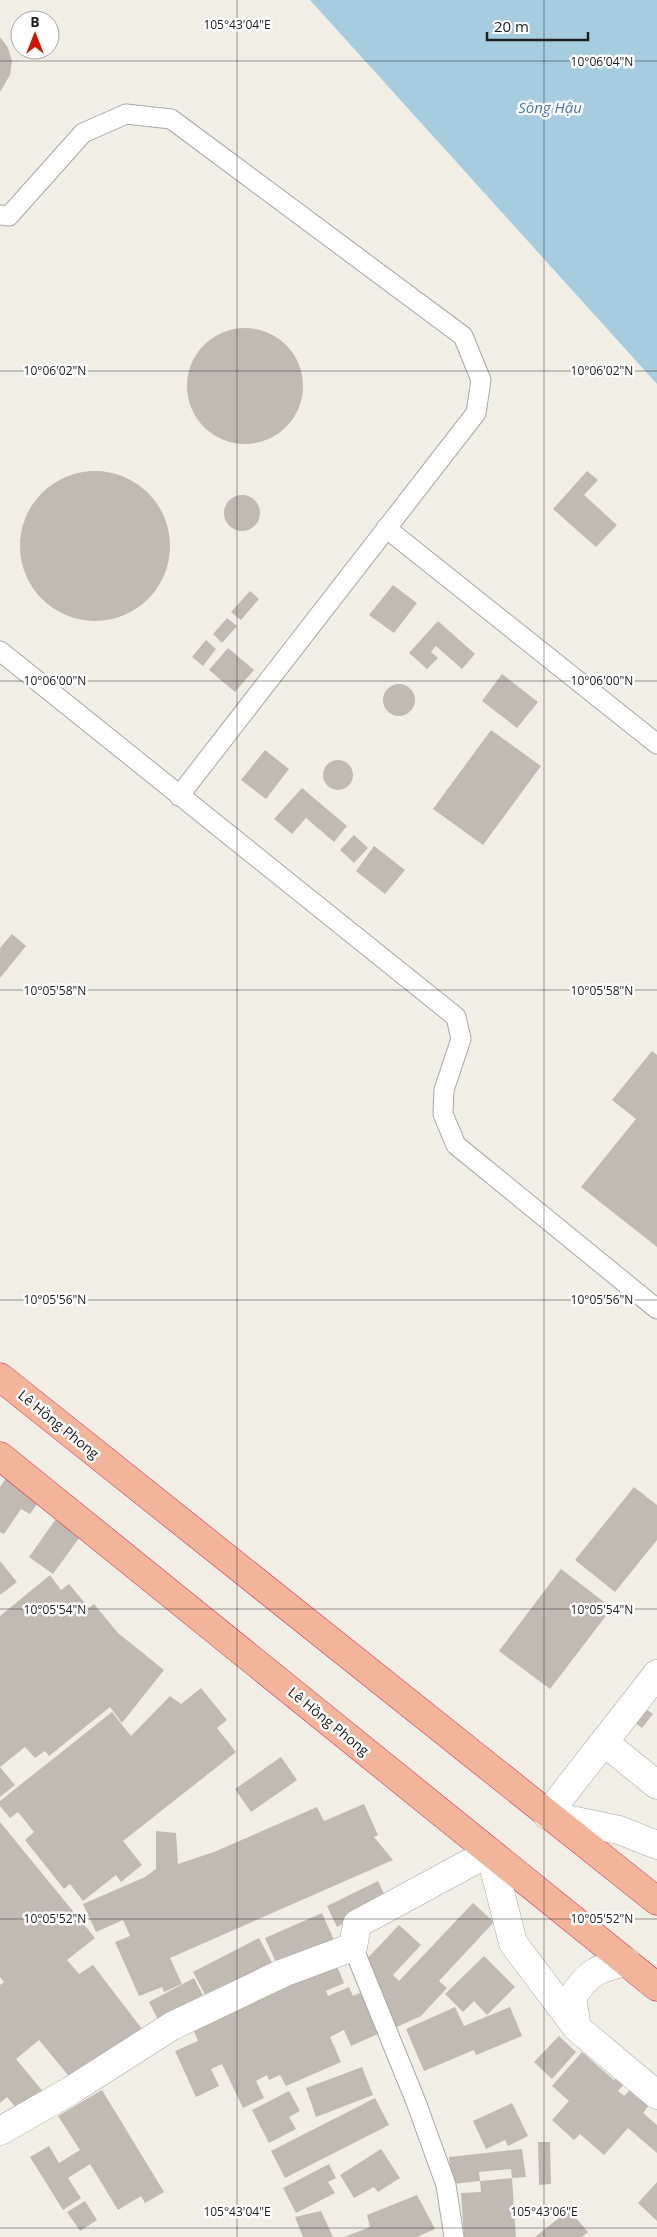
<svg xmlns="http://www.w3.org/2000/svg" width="657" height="2237" font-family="'Open Sans',sans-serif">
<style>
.water{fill:#a6ccdf}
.building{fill:#c1bab2}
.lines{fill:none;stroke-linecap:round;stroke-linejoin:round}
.service-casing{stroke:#a7a7a7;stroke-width:21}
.minor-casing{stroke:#a7a7a7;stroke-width:29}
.trunk-casing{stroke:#de2452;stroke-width:29}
.service{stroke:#fff;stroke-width:19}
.minor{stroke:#fff;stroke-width:28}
.trunk{stroke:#f3b59a;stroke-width:28}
.ticks{fill:none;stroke:#202020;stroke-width:1;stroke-opacity:0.45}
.labels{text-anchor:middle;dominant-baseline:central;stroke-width:5;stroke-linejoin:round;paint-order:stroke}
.street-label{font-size:14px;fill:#202020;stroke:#fff}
.water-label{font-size:15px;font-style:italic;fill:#4a74b2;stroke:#fff}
.ticks-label{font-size:12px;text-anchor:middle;fill:#202020;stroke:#fff;stroke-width:5;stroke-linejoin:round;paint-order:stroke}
</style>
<rect width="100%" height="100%" fill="#f1eee6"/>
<!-- water -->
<path class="water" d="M310 0H657V384Z"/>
<!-- building -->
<path class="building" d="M0 37 8 48 12 61 10 75 0 92Z
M187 386a58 58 0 1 1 116 0a58 58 0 1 1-116 0Z
M587 471 598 480 584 495 617 525 596 547 553 509Z
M20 546a75 75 0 1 1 150 0a75 75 0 1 1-150 0Z
M224 513a18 18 0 1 1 36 0a18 18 0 1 1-36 0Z
M393 585 417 603 394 633 369 615Z
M250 591 259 599 241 620 231 612Z
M227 618 237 626 222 643 213 634Z
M438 621 475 654 462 669 436 646 431 652 438 658 427 669 409 653Z
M206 640 216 649 203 666 192 657Z
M228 648 254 670 235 692 209 670Z
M502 674 538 702 517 728 482 701Z
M383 700a16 16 0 1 1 32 0a16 16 0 1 1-32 0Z
M491 730 541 766 483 845 433 809Z
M265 750 289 769 266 799 241 780Z
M323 775a15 15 0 1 1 30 0a15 15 0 1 1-30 0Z
M302 788 347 826 334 842 306 818 292 834 274 819Z
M354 835 368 848 354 863 340 850Z
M374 846 405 870 385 894 356 871Z
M12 934 26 946 0 978V948Z
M652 1051 657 1055V1247L581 1187 636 1119 612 1100Z
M11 1471 44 1494 30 1514 21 1509 4 1534 0 1532V1487Z
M634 1487 657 1505V1540L615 1592 575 1560Z
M58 1516 82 1534 53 1574 29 1557Z
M0 1561 17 1582 0 1595Z
M561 1569 612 1608 550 1689 499 1651Z
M50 1575 61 1590 69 1584 89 1608 94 1604 118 1633 164 1670 122 1723 110 1707 49 1756 45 1751 35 1758 25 1747 0 1767 15 1785 0 1797V1616Z
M201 1688 227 1720 217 1728 236 1752 123 1841 142 1865 121 1882 116 1875 83 1901 70 1884 64 1889 25 1840 34 1832 18 1812 10 1818 0 1806V1801L112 1712 131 1736 170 1696 181 1704Z
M637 1703 653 1714 642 1728 626 1716Z
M281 1757 297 1780 251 1812 235 1789Z
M364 1804 378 1835 374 1837 393 1860 170 1958 182 1984 164 1992 162 1987 139 1996 115 1942 130 1936 123 1920 96 1932 83 1904 145 1877 156 1869V1831L176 1833 178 1864 214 1852 317 1807 324 1821Z
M0 1822 95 1938 67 1960 79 1974 93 1965 142 2029 73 2081 39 2040 16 2059 45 2094 21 2114 7 2097 0 2103V1985L4 1982 0 1977Z
M378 1881 388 1902 337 1927 327 1906Z
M473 1903 494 1922 439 1981 447 1988 421 2016 390 2030 363 1963 399 1925 421 1945 393 1975 399 1981Z
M322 1913 334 1940 277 1965 265 1938Z
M259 1938 275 1968 209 2002 193 1972Z
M484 1956 515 1987 487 2015 474 2001 463 2012 445 1994Z
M334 1959 344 1983 326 1991 328 1996 349 1987 353 1996 362 1992 380 2033 351 2046 344 2030 330 2037 341 2062 286 2086 280 2075 269 2080 267 2075 256 2081 264 2098 243 2108 222 2064 211 2069 219 2086 196 2097 175 2051 198 2041 192 2027Z
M194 1978 207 2003 162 2027 149 2002Z
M455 2007 464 2026 510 2007 522 2036 476 2055 474 2050 424 2071 406 2029Z
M559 2036 576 2052 552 2079 534 2062Z
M582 2052 614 2080 622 2070 630 2077 618 2091 624 2096 637 2083 655 2097 643 2113 657 2125V2153L628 2128 604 2155 580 2134 574 2140 552 2120 569 2101 552 2086Z
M362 2067 373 2095 316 2117 306 2088Z
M102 2090 164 2192 145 2203 141 2196 118 2210 90 2164 68 2178 81 2198 63 2210 30 2157 49 2146 59 2163 80 2150 58 2116Z
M289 2091 300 2111 289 2117 296 2129 269 2143 252 2110Z
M375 2098 389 2125 285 2178 271 2151Z
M512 2103 528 2136 508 2146 505 2140 486 2149 473 2121Z
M538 2142H550L551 2184 539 2185Z
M381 2149 400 2178 378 2192 374 2187 354 2198 340 2175Z
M522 2149 526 2177 512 2178 511 2169 479 2172 480 2181 512 2178 516 2237H464L461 2193 481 2192 480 2181 452 2184 449 2157Z
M329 2164 336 2178 328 2182 335 2193 296 2213 283 2188Z
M657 2182V2221L638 2203Z
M417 2195 435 2229 417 2237H344L370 2227 367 2215Z
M85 2201 97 2220 80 2231 67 2212Z
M569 2210 588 2232 582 2237H535Z
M321 2211 333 2237H303L295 2217Z"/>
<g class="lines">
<!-- service casing -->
<g class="service-casing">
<path id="service" d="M0 215 9 216 83 133 126 114 171 119 463 336 481 380 476 413 179 796
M386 528 657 744
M0 651 456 1017 461 1039 444 1090 443 1114 456 1145 657 1309
M353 1947 416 2102 446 2185 454 2237"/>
</g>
<!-- minor casing -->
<g class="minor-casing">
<path id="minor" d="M657 1674 547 1815 619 1830 657 1845
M604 1742 657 1785
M577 2028 572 1998C588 1972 598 1968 627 1962
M0 2131 70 2091 172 2026 283 1973 353 1947 357 1924 490 1852 513 1943 577 2028 657 2095"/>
</g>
<!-- trunk casing -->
<g class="trunk-casing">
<path id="trunk" d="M0 1377 657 1901
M0 1456 657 1987"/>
</g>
<!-- service -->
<use href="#service" class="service"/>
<!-- minor -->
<use href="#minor" class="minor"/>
<!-- trunk -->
<use href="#trunk" class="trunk"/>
</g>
<!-- ticks -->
<path class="ticks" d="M237 0V2237M544 0V2237M0 61H657M0 371H657M0 681H657M0 990H657M0 1300H657M0 1609H657M0 1919H657M0 2228H657"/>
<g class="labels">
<!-- street labels -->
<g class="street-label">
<text transform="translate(59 1424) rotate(39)">Lê Hồng Phong</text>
<text transform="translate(329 1721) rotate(39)">Lê Hồng Phong</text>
</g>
<!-- water labels -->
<g class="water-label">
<text x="550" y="107">Sông Hậu</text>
</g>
</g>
<g class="ticks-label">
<text x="237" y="29">105°43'04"E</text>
<text x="602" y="66">10°06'04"N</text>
<text x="55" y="375">10°06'02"N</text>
<text x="602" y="375">10°06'02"N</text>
<text x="55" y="685">10°06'00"N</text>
<text x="602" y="685">10°06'00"N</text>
<text x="55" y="995">10°05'58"N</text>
<text x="602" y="995">10°05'58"N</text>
<text x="55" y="1304">10°05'56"N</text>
<text x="602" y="1304">10°05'56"N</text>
<text x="55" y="1614">10°05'54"N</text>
<text x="602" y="1614">10°05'54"N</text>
<text x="55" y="1923">10°05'52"N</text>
<text x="602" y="1923">10°05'52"N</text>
<text x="237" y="2216">105°43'04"E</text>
<text x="544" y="2216">105°43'06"E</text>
</g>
<!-- north arrow -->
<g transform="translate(35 35)"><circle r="24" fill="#ffffff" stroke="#a6a6a6"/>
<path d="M0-4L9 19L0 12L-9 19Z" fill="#d01400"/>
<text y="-8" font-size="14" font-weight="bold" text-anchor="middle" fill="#202020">B</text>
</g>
<!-- scale -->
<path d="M487 32v8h101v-8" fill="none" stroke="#202020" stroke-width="2.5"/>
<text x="494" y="32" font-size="15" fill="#202020" stroke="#ffffff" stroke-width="4" paint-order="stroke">20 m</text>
</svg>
